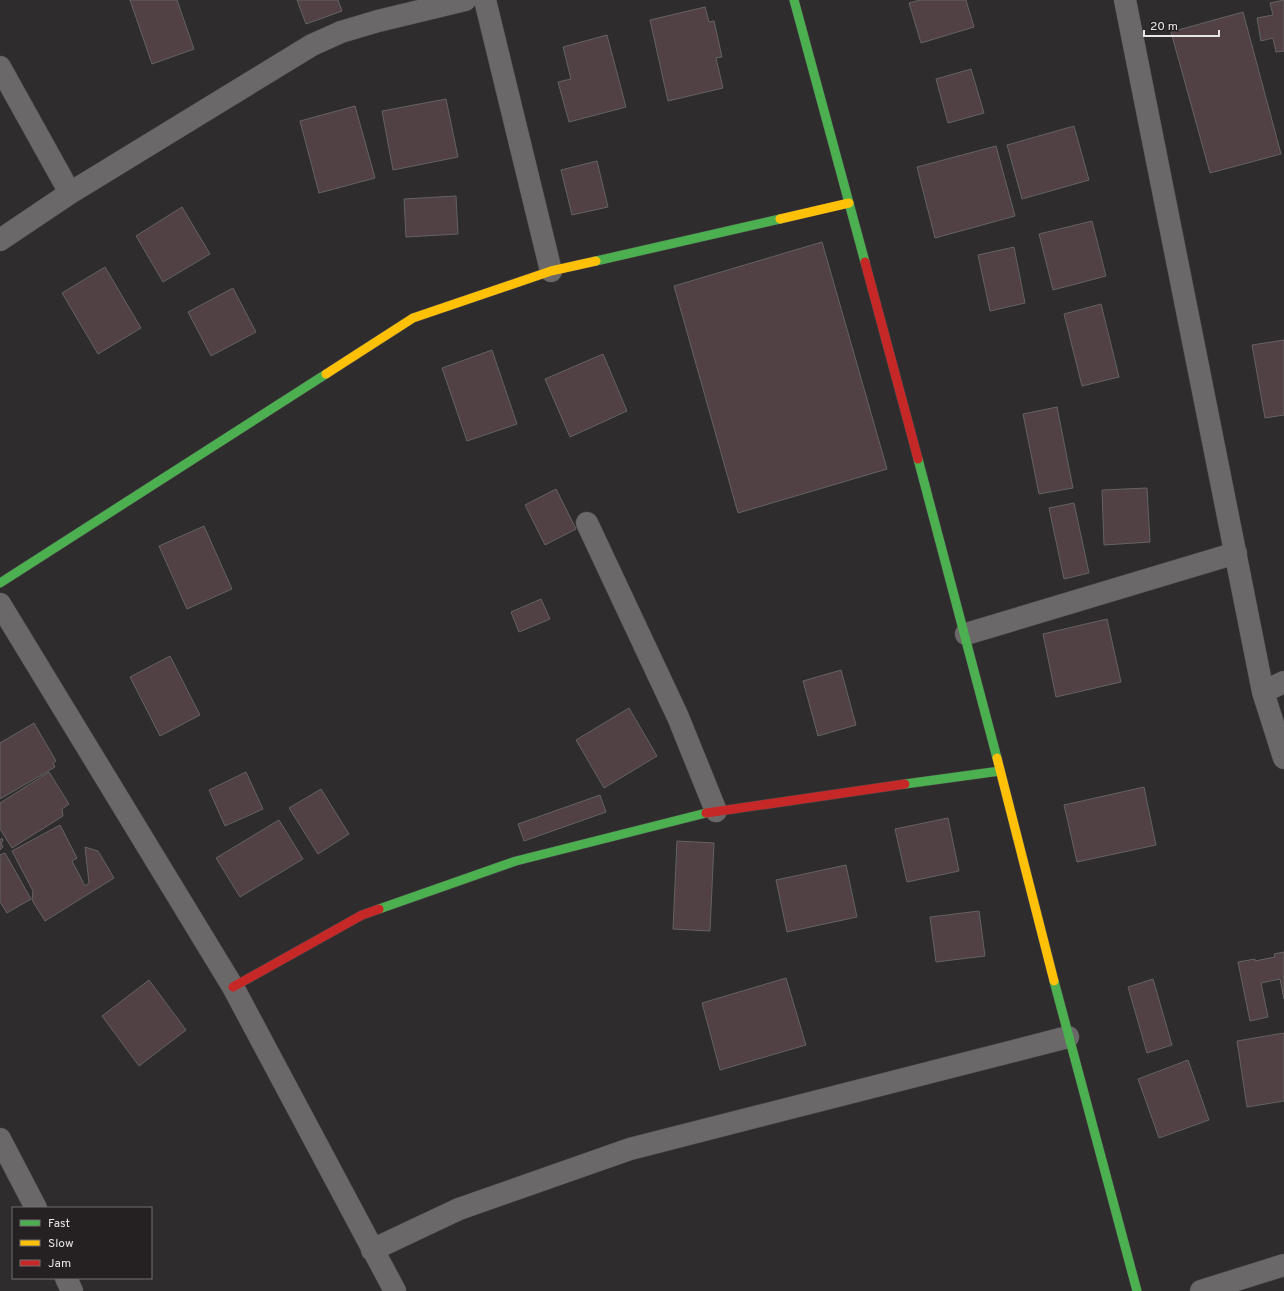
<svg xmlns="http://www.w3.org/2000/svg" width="1284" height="1291" font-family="Overpass,sans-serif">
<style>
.building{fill:#514144;stroke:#646263}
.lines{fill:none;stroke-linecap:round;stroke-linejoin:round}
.street-casing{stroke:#494748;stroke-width:23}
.fast-casing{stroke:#494748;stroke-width:10}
.slow-casing{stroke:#494748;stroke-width:10}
.jam-casing{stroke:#494748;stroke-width:10}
.street{stroke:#6a6868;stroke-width:22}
.fast{stroke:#4caf50;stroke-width:9}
.slow{stroke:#ffc107;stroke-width:9}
.jam{stroke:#c62828;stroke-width:9}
</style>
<rect width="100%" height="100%" fill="#2e2c2d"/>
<!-- building -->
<path class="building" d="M130 0H177L194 49 152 64Z
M297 0H338L342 11 306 24Z
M920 0H966L974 27 921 43 909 3Z
M1284 0V51L1276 52 1273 38 1261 41 1257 18 1273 15 1270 3Z
M705 7 709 22 714 21 722 57 716 58 723 88 668 101 650 20Z
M1243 12 1281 154 1210 173 1171 32Z
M607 35 626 107 569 122 558 82 571 79 563 47Z
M971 69 984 113 948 123 936 79Z
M446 99 458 157 393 170 382 111Z
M355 106 375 178 319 193 300 121Z
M1074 126 1089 180 1022 199 1007 145Z
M996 146 1015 216 935 238 917 167Z
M597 161 608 207 572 215 561 170Z
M456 196 458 234 406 237 404 199Z
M182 207 210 254 163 282 136 236Z
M1092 221 1106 276 1053 290 1039 234Z
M822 242 887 469 738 513 674 286Z
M1014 247 1025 303 990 311 978 255Z
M105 267 141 328 98 354 62 293Z
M233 288 256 332 211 356 188 312Z
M1101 304 1119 377 1082 386 1064 314Z
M1284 340V415L1265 418 1252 345Z
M492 350 517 424 467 441 442 368Z
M603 354 627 411 570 437 545 379Z
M1057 407 1073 488 1039 494 1023 414Z
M1147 488 1150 542 1104 545 1102 490Z
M556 489 576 529 545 545 525 505Z
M1074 503 1089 573 1064 579 1049 508Z
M204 526 232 589 187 609 159 546Z
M541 599 550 619 519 632 511 612Z
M1107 619 1121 682 1056 697 1043 634Z
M170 656 200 715 160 736 130 677Z
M841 670 856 725 818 736 803 681Z
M629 708 657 756 604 788 576 740Z
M34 723 56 761 53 763 55 767 0 799V743Z
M49 772 69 804 62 809 63 816 12 848 0 829V803Z
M246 772 263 809 225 826 209 790Z
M1144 787 1156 845 1077 862 1064 805Z
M321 789 349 834 318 854 289 808Z
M600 795 606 812 524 841 518 824Z
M948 818 959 871 907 882 895 829Z
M279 820 303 859 240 897 216 858Z
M60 825 77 858 72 861 85 886 89 883 85 847 98 851 114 878 45 921 32 900 33 891 12 851Z
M2 838 3 841 1 843 3 847 0 850V840Z
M677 841 714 843 710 931 673 929Z
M5 853 31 899 7 913 0 902V855Z
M846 865 857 917 787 932 776 880Z
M979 911 985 956 936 962 930 917Z
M1284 952V999L1280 979 1261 983 1268 1017 1250 1021 1238 962 1255 959V961L1275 957 1274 954Z
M786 978 806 1045 720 1070 702 1003Z
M1153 979 1172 1045 1147 1053 1128 987Z
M149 980 186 1030 139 1066 102 1016Z
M1284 1033V1101L1247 1107 1237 1041Z
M1188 1060 1209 1120 1159 1138 1138 1079Z"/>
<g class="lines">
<!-- street casing -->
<g class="street-casing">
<path id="street" d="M485 0 551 271
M1125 0 1263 692 1284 758
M0 67 70 193
M0 240 70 193 312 45 341 32 378 21 465 0
M587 523 678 717 716 811
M0 604 233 987 395 1291
M966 634 1236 553
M1263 692 1284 682
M0 1139 36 1208
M372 1250 459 1209 630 1149 1068 1037
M66 1278 72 1291
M1201 1291 1284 1265"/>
</g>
<!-- fast casing -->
<g class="fast-casing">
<path id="fast" d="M794 0 865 262
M596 261 780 219
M918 459 997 758
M0 583 326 374
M905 784 1000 771
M379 909 516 861 706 813
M1054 981 1137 1291"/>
</g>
<!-- slow casing -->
<g class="slow-casing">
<path id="slow" d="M780 219 849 203
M326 374 413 318 551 271 596 261
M997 758 1054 981"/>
</g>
<!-- jam casing -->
<g class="jam-casing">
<path id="jam" d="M865 262 918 459
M706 813 905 784
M233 987 362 915 379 909"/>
</g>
<!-- street -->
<use href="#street" class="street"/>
<!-- fast -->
<use href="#fast" class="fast"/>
<!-- slow -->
<use href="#slow" class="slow"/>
<!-- jam -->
<use href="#jam" class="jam"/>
</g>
<!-- legend -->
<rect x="12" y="1207" width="140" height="72" fill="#252123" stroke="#736f71"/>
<rect x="20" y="1220" width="20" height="6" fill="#4caf50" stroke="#736f71"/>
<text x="48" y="1227" font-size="12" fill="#e8e5e6">Fast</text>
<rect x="20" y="1240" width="20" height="6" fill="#ffc107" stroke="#736f71"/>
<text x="48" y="1247" font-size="12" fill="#e8e5e6">Slow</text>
<rect x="20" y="1260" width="20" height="6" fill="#c62828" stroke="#736f71"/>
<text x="48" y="1267" font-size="12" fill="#e8e5e6">Jam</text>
<!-- scale -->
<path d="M1144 30v6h75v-6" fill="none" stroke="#e8e5e6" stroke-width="2"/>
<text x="1150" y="30" font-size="12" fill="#e8e5e6" stroke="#252123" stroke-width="3" paint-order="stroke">20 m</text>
</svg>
